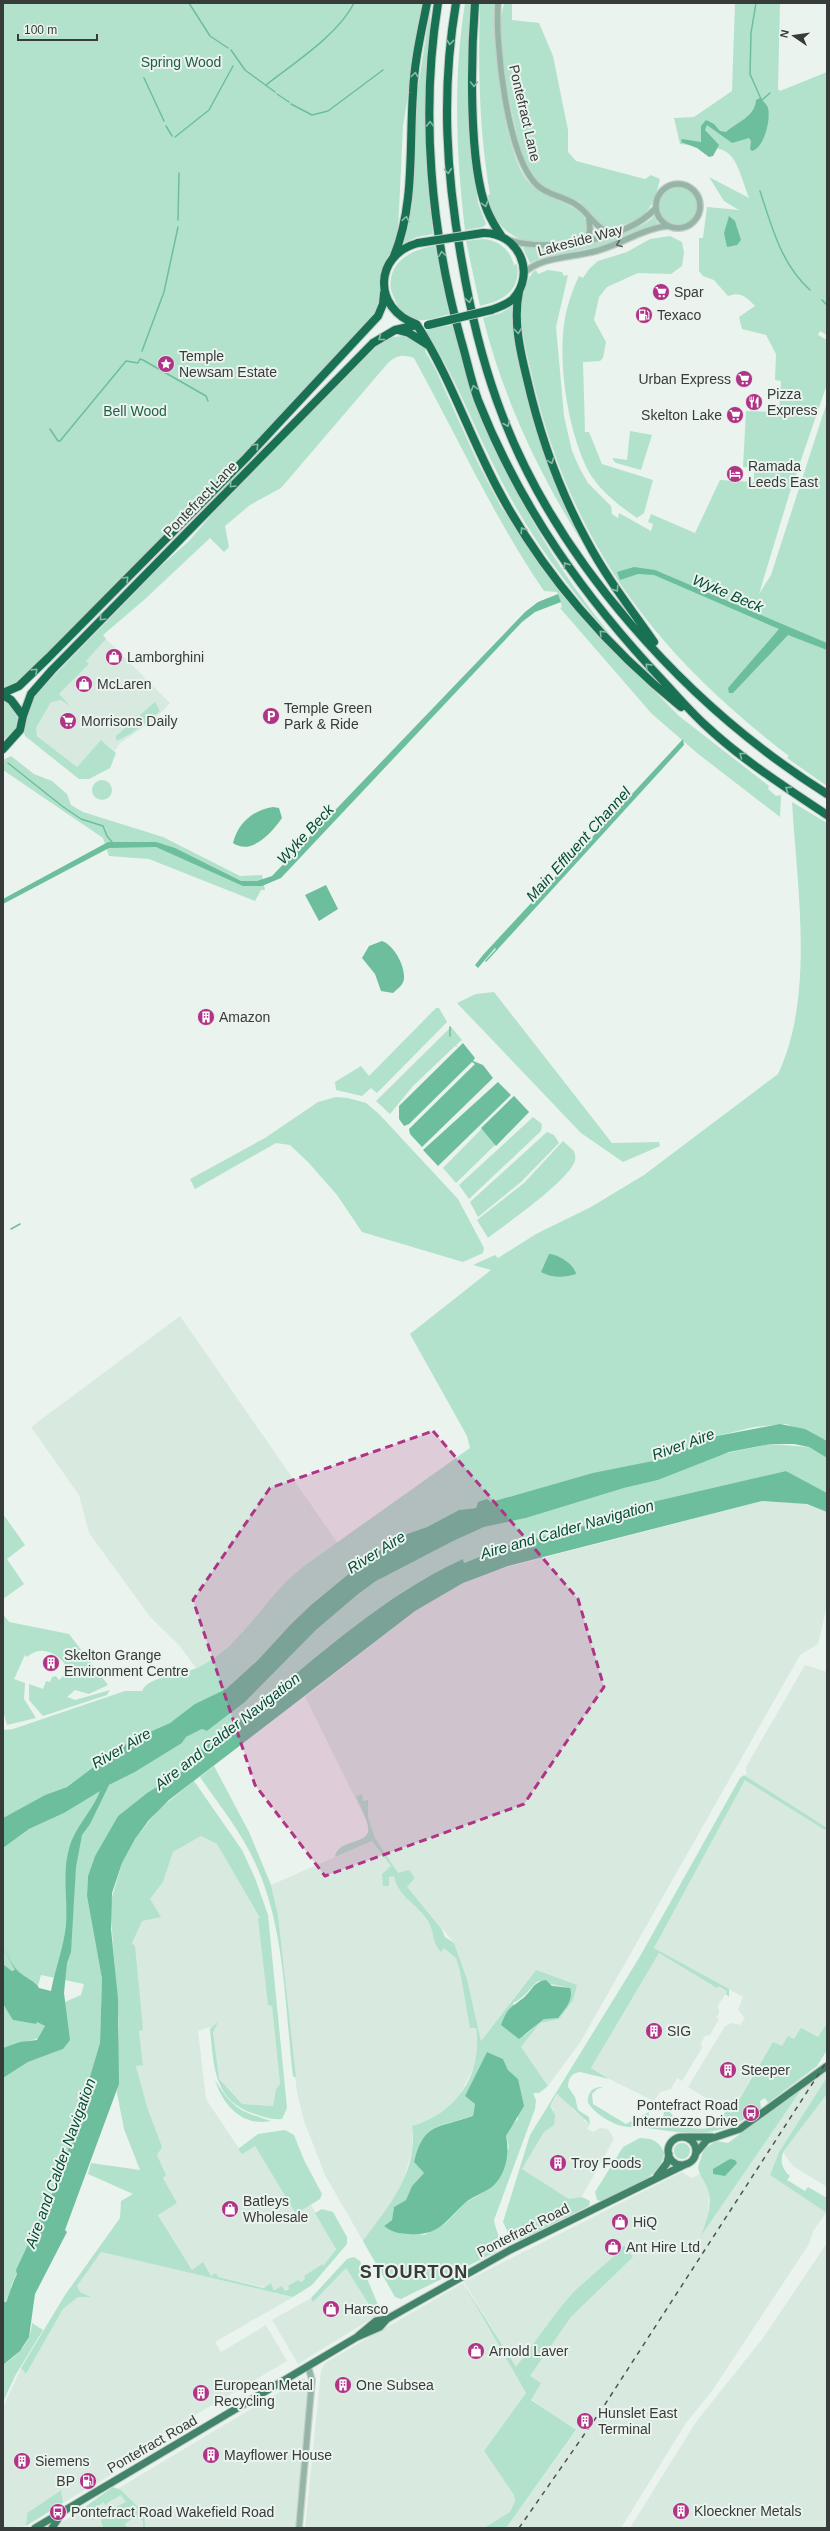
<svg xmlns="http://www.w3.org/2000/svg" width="830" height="2531" font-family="Arial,sans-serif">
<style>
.built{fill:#d8e9e0}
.green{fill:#b2e2cb;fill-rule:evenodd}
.water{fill:#6dbe9c}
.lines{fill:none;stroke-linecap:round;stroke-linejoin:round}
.stream{stroke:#6dbe9c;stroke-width:1.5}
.minor-casing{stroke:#c6ceca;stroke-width:8}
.major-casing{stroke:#c6ceca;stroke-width:9}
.highway-casing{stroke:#c6ceca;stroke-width:10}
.minor{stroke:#95b6a6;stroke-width:5.5}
.major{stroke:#428469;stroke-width:7}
.highway{stroke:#197153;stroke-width:8}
.rail{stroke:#4e5350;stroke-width:1.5;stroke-dasharray:5 5;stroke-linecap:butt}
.highway-bridge-casing{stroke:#c6ceca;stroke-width:10;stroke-linecap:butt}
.highway-bridge{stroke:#197153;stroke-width:8}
.oneway{stroke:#8cb8a8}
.oneway2{stroke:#58665f}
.marked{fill:#b03485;fill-opacity:0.2;stroke:#b03485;stroke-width:3;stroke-dasharray:8 5;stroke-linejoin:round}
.labels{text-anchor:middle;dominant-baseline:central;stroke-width:4;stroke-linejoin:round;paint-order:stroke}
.park-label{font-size:14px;fill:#226048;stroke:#eaf3ee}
.street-label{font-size:14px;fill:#373b39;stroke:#eaf3ee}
.poi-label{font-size:14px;fill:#373b39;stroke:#eaf3ee;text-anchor:start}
.water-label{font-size:15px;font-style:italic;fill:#044a34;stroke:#eaf3ee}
.district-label{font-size:18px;font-weight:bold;letter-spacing:1px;fill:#373b39;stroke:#eaf3ee}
</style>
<rect width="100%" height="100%" fill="#eaf3ee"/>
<!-- built -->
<path class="built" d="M106 639 170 703 155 719 120 743 115 751 101 740 77 767 41 739 35 732 36 728 51 702 89 664 86 661Z
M180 1316 339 1545 251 1628 198 1671 180 1646 151 1618 89 1533 79 1495 31 1427Z
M762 1501 807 1504 827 1512V1605L818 1644 800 1655 581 2041 548 2086 521 2047 540 2023 559 2019 536 1970 481 2041 467 1979 454 1943 406 1886 375 1838 305 1697 415 1611 463 1583 489 1572Z
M805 1665 827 1672V2023L818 2038 794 2040 782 2047 773 2042 730 2113 688 2087 725 2026 732 2023 740 2025 745 2018 738 2010 743 1997 654 1948 745 1779 825 1830 746 1776V1767Z
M201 1836 217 1844 260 1918 269 2005H272L280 2084 276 2089 273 2106 242 2104 218 2079 213 2032 210 2027 198 2031 206 2099 242 2153 255 2146 296 2214 311 2205 336 2248 323 2266 321 2264 304 2276 305 2279 300 2283 288 2286 289 2289 285 2291 211 2276 192 2270 158 2214 176 2203 163 2178 166 2175 157 2155 136 2065H143L139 2030H143L132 1943 150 1899 163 1882 173 1852Z
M374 1840 452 1948 464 1979 476 2028 479 2057 456 2102 428 2121 412 2126V2150L401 2190 363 2241 325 2175 304 2121 297 2093 278 1915 271 1885Z
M659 1953 717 1988 719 1985 728 1991 718 2005 719 2013 716 2018 719 2019 710 2035 705 2036 701 2043 702 2048 682 2081 677 2078 671 2089 660 2092 654 2101 611 2080 591 2068Z
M827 2072V2077L779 2152 770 2175 827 2212 813 2231 809 2244 712 2391 686 2423 621 2528H506L576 2431 531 2399 530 2376 571 2317 633 2257 624 2245 611 2262 586 2280 570 2296 516 2368 464 2282 682 2172 692 2178 700 2174 709 2192 708 2216 702 2234 803 2087Z
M558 2094 567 2100 573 2110 585 2118 584 2121 590 2124 587 2129 593 2132 600 2128 608 2129 614 2139 581 2198 569 2199 522 2169 544 2132 554 2125 553 2110 550 2106Z
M827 2094V2187L793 2166 783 2152Z
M827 2243V2528H630L696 2422 763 2338Z
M101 2252 293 2297 215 2342 221 2352 266 2325 287 2361 110 2465 114 2473 63 2503 60 2490 27 2513 26 2526 3 2528 4 2405 21 2368 26 2374 63 2309 78 2297 89 2296 80 2292 76 2286Z
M346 2268 376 2316 298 2364 272 2320 311 2298 313 2301Z
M463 2283 526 2393 484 2451 514 2495 515 2501 510 2512 484 2528H305L321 2371 325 2363Z
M303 2378 308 2381 309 2384 295 2528H52Z"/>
<!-- green -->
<path class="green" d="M3 3H423L403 126 398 231 395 245 382 272 380 304 372 320 205 495 22 679 3 688Z
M431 3 425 112 428 182 433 234 417 237 404 243 411 211 418 88Z
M465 3H472V154L478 203 486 224 483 227 465 230C456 154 453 79 465 3Z
M480 3H494C493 43 503 147 526 179 542 202 585 201 588 228L582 238C541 251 495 244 488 195L490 194C479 131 478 67 480 3Z
M504 3H512V20L539 23 553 56 568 130V152L576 161 645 179 651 175 660 179C654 204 649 217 623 225 618 227 611 230 605 229L599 225 580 202 550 191 538 184 523 162 503 73 500 22Z
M735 3H780L778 89 780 91 827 72V335L820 331 818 335 827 340V384L789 495 759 594 771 575 827 402V786L787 758 789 756C653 652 569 540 531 372 524 341 512 300 533 272L536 270 538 274 548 270 562 272 564 276 568 275 556 327 564 416 572 451 580 469 588 483 611 506 612 514 618 518 619 513 651 531 653 524 648 522 651 514 695 533 720 480 754 482V468L743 467 746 411 779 412 781 381 775 380 776 354 766 335 742 329 739 317 755 306C746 297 741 291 728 296L714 280 703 276 699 271V238H703L707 207 739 210 724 201 709 177 749 198C731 146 735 149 680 144L674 118 694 117 732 91Z
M659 206a19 19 0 1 1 38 0a19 19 0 1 1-38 0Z
M654 216 658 224 602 246 541 258 530 263 523 248C528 245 545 249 552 249 573 248 642 232 654 216Z
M670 236 682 242 684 253 682 266 671 274 638 273 607 287 599 297 594 320 606 342 603 358 600 361 583 362 585 432H589L602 464 653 480 644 513 637 518C620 506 604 494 592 477 569 440 558 366 564 325 566 308 572 291 579 276L583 278 589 269 598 261 627 252 650 239Z
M483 239C499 240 510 250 514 265L517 264C521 291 503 301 480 306L466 241Z
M435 246 449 314C427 320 419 326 398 309 399 305 392 296 391 289 387 262 412 249 435 246Z
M514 305 540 441 619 597C558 512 509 420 483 318L501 313Z
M452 325C478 410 511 492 560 566 576 591 594 614 612 637 564 584 523 527 492 462 470 418 453 372 425 330Z
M401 336 413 339 427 349 425 351 435 368 477 461 501 507 582 617 679 716 769 786 768 789 776 796 781 795 780 817 697 753 652 714 560 608 562 607 557 592 544 591C494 518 457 436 414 358 403 354 397 355 388 363L281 488 250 505 225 526 229 547 224 552 210 538 144 600 103 635 106 639 86 661 89 664 59 694 70 706 61 700 51 702 36 728 37 736 77 767 101 740 116 753 110 768 89 779H79L25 736C20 721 32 699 42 688L159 568 189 541 219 506 379 344 389 338Z
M630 431 652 435 641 470 616 463 613 460V458L627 460Z
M3 700 9 703 18 717 15 729 3 741Z
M155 702 160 711C153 717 124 741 116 740V736Z
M11 756 34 774 52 781 67 794 71 805 83 812 163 837 240 876 262 875 265 890H261L255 901 149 859 109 856 103 838 3 770V760Z
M92 790a10 10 0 1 1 20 0a10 10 0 1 1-20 0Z
M792 802 827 823V1441L786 1424 754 1427 717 1436 658 1460 552 1485 491 1502H478L476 1508 459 1510 427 1527 407 1534 369 1557 311 1605 291 1624 258 1660 226 1689 200 1702 170 1723 138 1737 116 1750 67 1787 45 1795 3 1818V1730L13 1729 125 1691H142C148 1676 183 1674 197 1668 234 1651 255 1615 282 1586 288 1579 297 1572 304 1566L470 1448 467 1436 410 1334 491 1270 473 1265 495 1255 498 1258 536 1234 591 1207 644 1175 778 1074C815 996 797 887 792 802Z
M494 992 612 1143 659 1142 660 1146 623 1162 581 1133 457 1003 476 994Z
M436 1008H439L447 1022 377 1093 371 1088 362 1096 336 1090 335 1082 361 1066 369 1076Z
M451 1027 462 1040 456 1045 458 1047 455 1046 413 1086 390 1114 376 1101Z
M514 1096 529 1112 456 1183 443 1168Z
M336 1097 348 1098 366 1103 379 1114 458 1199 484 1248 483 1253 463 1262 362 1232 337 1195 308 1162 290 1145 276 1143 195 1189 190 1179 265 1138 318 1102Z
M533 1117 542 1124 541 1131 469 1199 459 1185Z
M547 1132 554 1135 559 1143 521 1182 478 1217 470 1202Z
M563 1141 574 1151C575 1154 576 1158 575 1160 572 1178 505 1225 488 1238L477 1220 524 1183Z
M771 1444 809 1447 827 1458V1493L786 1471 639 1505 631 1514 510 1545 464 1563 463 1560H461L411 1588 379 1610 199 1751 182 1771 147 1793 118 1816 95 1856 88 1876 87 1896 102 1979 100 2043 59 2179 11 2286V2291L5 2302H3V2078L28 2062 63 2049 66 2015 65 2002 81 1995 84 1984 41 1975 38 1986 34 1982 27 1985 18 1981 15 1973 3 1964V1848L29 1829 64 1813 97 1791 135 1772 182 1743 186 1737 202 1729 207 1731 245 1702 316 1630 357 1595 376 1581 429 1551 484 1527 526 1518 624 1488 658 1480 722 1454Z
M3 1514 25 1545 7 1559 24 1584 3 1599Z
M3 1614 9 1622 69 1634 108 1685 89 1694 75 1690 67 1697 75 1700 110 1690 107 1695 43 1716 29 1700V1684L43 1689 46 1681 50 1682 52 1677 56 1676 59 1680 69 1670C60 1655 43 1643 27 1657L25 1655 14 1679 25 1683 24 1699 36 1718 7 1725 3 1711Z
M214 1766 249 1832 271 1885 278 1915 296 2078 293 2076C285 2008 285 1930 257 1867 243 1834 220 1806 200 1777Z
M744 1775 827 1828 825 1830 745 1780 654 1948 729 1989V1997L726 1994 727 1991 719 1986 717 1988 659 1953 591 2068 609 2079 580 2072C572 2073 568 2078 568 2087L575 2097 578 2110 589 2117 590 2124 557 2094 550 2106 555 2115 554 2125 544 2132 522 2169 569 2199 582 2197 590 2201 589 2206 521 2240 512 2241 503 2222 530 2135 639 1958 740 1778Z
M194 1781 242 1850 255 1878 268 1915 287 2108 282 2119C272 2120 264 2117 255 2114 213 2101 214 2066 210 2029L218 2022 213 2032 219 2079 242 2104 273 2106 276 2089 280 2084 272 2006 268 2005 258 1918H260L217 1844 201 1836 173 1852 163 1882 150 1899 161 1917 142 1921 132 1943 135 1946 143 2030 139 2031 143 2065 136 2066 147 2107 162 2147 157 2155 166 2175 163 2178 177 2203 158 2215 192 2270 203 2262 211 2276 216 2273 218 2277 264 2288 271 2283 274 2290 282 2286 285 2291 289 2289 288 2286 298 2280 301 2282 305 2279 304 2276 322 2264 323 2266 336 2249 315 2213 322 2209 333 2212 347 2237V2244L312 2285 293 2297 101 2252 77 2286 80 2292 91 2297H78L63 2309 26 2374 21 2368 65 2295 120 2218 121 2201 133 2194 88 2174 91 2163 140 2170 124 2129 117 2093 119 2024 110 1904 122 1863 135 1839 158 1810Z
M362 1794 363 1801 368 1800V1817L375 1838 398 1873 409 1870 415 1878 407 1887 441 1928 445 1937 454 1943 467 1979 481 2041 536 1970 577 1985 573 2000 559 2019 540 2023 521 2047 548 2086 539 2093H533L536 2100 535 2109 494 2220C495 2230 505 2244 496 2252L401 2299 395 2297 363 2241C389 2205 418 2174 412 2126 457 2113 483 2074 476 2028H470L460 1971 456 1958 444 1948 441 1952C431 1942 435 1932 428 1921 417 1903 398 1897 394 1876L389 1877V1886H383L382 1874 391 1866 372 1841 335 1857C337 1840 365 1844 368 1832 370 1823 359 1804 356 1796ZM538 1981 570 1988 544 2019 525 2035 513 2003C524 1998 529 1989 538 1981ZM487 2052 503 2059 508 2070 518 2079V2119L510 2127 506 2136 509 2147 492 2187 465 2203 445 2224 424 2235 384 2226 392 2220 394 2207 406 2200 412 2186 424 2173 414 2162C423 2122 439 2127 473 2116L475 2104 465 2096Z
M3 2004 14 2020 36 2024 37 2022 45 2026 39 2038 3 2048Z
M827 2023V2050L817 2066 768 2103 765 2098 760 2101 761 2108C747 2117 735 2127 718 2130 695 2136 670 2131 646 2128 638 2126 630 2128 622 2126 612 2124 592 2112 588 2102 587 2092 594 2086 603 2087L597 2089 592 2094 593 2104 626 2124 649 2112 648 2121 662 2124 664 2112H670L673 2116 670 2119C681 2128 705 2133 718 2124 721 2121 724 2115 726 2110L731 2113 773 2042 782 2046 788 2036 794 2039 801 2028 818 2037Z
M827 2077V2094L783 2152C780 2161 782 2170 790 2176L787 2180 805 2191 808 2187 827 2198V2213L770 2175 779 2152Z
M215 2080C233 2109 240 2111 271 2121 242 2127 223 2105 215 2080Z
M803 2087 701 2236C706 2222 713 2205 708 2190 705 2182 699 2175 698 2167L704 2149 716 2141 728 2143Z
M285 2130 294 2135 304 2160 322 2194 320 2199 296 2214 255 2146 242 2154 238 2149 258 2134Z
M640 2138C651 2138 660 2141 664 2153 661 2180 622 2191 601 2201L597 2200 595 2192 623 2147Z
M674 2151a8 8 0 1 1 16 0a8 8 0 1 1-16 0Z
M624 2245 633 2257 571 2317 530 2376 541 2383 531 2400 576 2430 506 2528H484L510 2512 515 2501 514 2495 484 2451 526 2393 463 2283 516 2367C534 2344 551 2318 570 2296 587 2277 608 2265 624 2245Z
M354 2257 360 2261 378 2305 376 2316 346 2268 313 2302 311 2298 347 2259Z
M32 2323 43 2330 15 2376 3 2402V2365C18 2355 31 2342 32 2323Z
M113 2487 121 2490 144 2513 145 2528H143V2521L136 2516 125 2524 127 2528H100L103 2526 101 2523 102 2514 126 2502 121 2495 107 2503 108 2506 103 2502 97 2507 99 2510 93 2521 86 2506Z
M61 2490 63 2503 26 2526 27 2513Z"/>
<!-- water -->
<path class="water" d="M760 98C763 101 767 105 768 108 771 120 764 148 752 151L750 149 751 141 749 138 732 143 707 125 705 130 719 145 713 156 709 157 697 148 681 142 682 139 701 142V126L706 120 714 124 720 131 726 132C737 122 755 117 756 100Z
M729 216 735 221 741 240 737 245 727 247 724 233Z
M634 567 655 570 827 643V650L788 635 733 693H729L728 688 779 629 654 575 638 574 620 580 617 572Z
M558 594 561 602 535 612 522 622 281 878 262 886H243L156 847 109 848 3 904V899L108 842H156L175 848 241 881H257L272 876 525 612 538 602Z
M683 739 684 745 497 950 495 948 478 968 475 965 483 955Z
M273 807 279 808 282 818C272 832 252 856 233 843 238 823 253 810 273 807Z
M326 885 338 909 319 921 305 895Z
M382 941C394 945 405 966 404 978 404 985 397 989 393 993L381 991 375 974 362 958 369 946Z
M463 1043 475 1058 473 1061 483 1065 493 1078 422 1147 410 1134 409 1129 475 1064 472 1062 409 1124 404 1126 399 1119V1106Z
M498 1082 511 1095 438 1166 423 1150Z
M514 1096 529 1112 496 1146 481 1128Z
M549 1254C558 1254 575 1265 576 1274 563 1278 553 1278 541 1272Z
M780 1424 805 1429 827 1441V1458L809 1447 794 1444H771L729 1452 658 1480 624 1488 526 1518 484 1527 453 1541 376 1581 357 1595 316 1630 245 1702 207 1731 202 1729 186 1737 182 1743 135 1772 109 1785 90 1824 82 1835 76 1867 71 1952 67 1963 64 1993 70 2040 63 2049 28 2062 3 2078V2048L20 2042 37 2040 45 2026 37 2022 36 2024 13 2020 3 2004V1964L12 1971 15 1970 3 1947C8 1955 12 1966 19 1972 25 1978 36 1981 39 1988L51 1991C55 1969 64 1947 66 1925 68 1900 62 1873 69 1849 74 1828 92 1812 100 1791L64 1813 29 1829 3 1848V1818L45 1795 67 1787 116 1750 138 1737 170 1723 195 1704 226 1689 258 1660 291 1624 311 1605 369 1557 407 1534 427 1527 459 1510 476 1508 478 1502 487 1499 491 1502 593 1473 658 1460 717 1436Z
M786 1471 827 1493V1512L807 1504 762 1501 508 1566 463 1583 415 1611 169 1800 149 1820 135 1839 122 1863 112 1893 111 1929 118 1999 119 2084 65 2230 67 2232 35 2294 29 2337 20 2351 3 2365V2302H6C10 2293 12 2284 17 2274L16 2270 59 2179 100 2043 102 1979 87 1896 88 1876 95 1856 118 1816 147 1793 182 1771 199 1751C284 1690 365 1604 461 1560L463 1559 464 1563 510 1545 631 1514 639 1505Z
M546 1980 552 1986 570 1988C574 2000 565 2009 558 2018L544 2019 519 2039 501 2025C508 2008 508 2010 522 1999 532 1992 532 1982 546 1980Z
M487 2052 503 2059 508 2070 518 2079 524 2106 506 2136C510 2153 506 2175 492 2187 484 2193 473 2196 465 2203 445 2221 440 2236 409 2234 398 2233 393 2233 384 2226L392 2220 394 2207 406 2200 412 2186 424 2173 414 2162C423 2122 439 2128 473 2116L475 2104 465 2096Z
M730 2159 735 2160 737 2163 725 2176 713 2174V2169Z"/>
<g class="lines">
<!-- stream -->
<path class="stream" d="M189 3 210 36 228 48
M756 3 751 33 750 74 761 99
M231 50 245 70 275 92
M144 78 164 121
M266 85C294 63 338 35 354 3
M277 94 289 102
M761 101 770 93
M291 104 312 115 328 111 383 70
M166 126 172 136
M175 137 209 110 233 66
M760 191C772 227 781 264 810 290
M178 220 179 173
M822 300 827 305
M142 351 164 292 178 227
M50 429 58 441H60L126 361 138 363 140 359 143 360 206 396 208 401
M8 763 62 806 81 819 103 826 107 836 112 842
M486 961 497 949
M450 1036V1027
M11 1229 20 1224"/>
<!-- minor casing -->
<g class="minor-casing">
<path id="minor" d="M498 3C495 44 507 157 537 185 548 196 565 196 578 206 590 215 595 227 609 233
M656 206a22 22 0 1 1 44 0a22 22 0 1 1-44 0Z
M509 240C549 253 626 240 655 209
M587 241 590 230 589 218
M523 274C540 256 572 258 596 251 620 245 643 228 668 226
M299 2528 312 2380 308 2366"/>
</g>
<!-- major casing -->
<g class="major-casing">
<path id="major" d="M685 2137H712
M668 2151a14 14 0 1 1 28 0a14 14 0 1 1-28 0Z
M696 2153 707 2140 740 2129 827 2066
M657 2176 667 2163 669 2154
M358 2336 376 2321 387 2319
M35 2528 357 2337 380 2327 387 2319 510 2250 686 2164
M52 2528 62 2513"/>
</g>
<!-- highway casing -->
<g class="highway-casing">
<path id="highway" d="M438 3C420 114 431 232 461 340 467 360 471 381 478 400 521 509 585 598 664 682 677 696 690 711 704 724 741 759 785 787 827 815
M456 3C441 91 446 175 462 262 470 309 481 356 497 401 553 559 687 706 827 794
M475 3C471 54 468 164 487 210 491 220 496 228 502 237
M483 233C518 232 537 273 513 299 507 305 499 307 491 310
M394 256C415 205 409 147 413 93 414 63 421 33 427 3
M519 292C513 320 520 351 527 379 540 436 559 490 587 541 606 577 631 609 654 642
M416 324C373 309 373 255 418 243
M417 325C451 378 470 438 500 493 544 575 609 649 681 707
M398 330 409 333 428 345
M3 693 19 686 48 658 246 458 378 316 383 304 384 293
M3 695 11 700 23 716 20 730 3 749
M23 716 31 694 52 670 373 343 395 330 417 325"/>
</g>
<!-- minor -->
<use href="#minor" class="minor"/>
<!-- major -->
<use href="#major" class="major"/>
<!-- highway -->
<use href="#highway" class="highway"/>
<!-- rail -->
<path class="rail" d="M519 2528 602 2409 827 2061"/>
<!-- highway-bridge casing -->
<g class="highway-bridge-casing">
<path id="highway-bridge" d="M418 243 483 233
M428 325 491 310"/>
</g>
<!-- highway-bridge -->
<use href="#highway-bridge" class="highway-bridge"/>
</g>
<!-- one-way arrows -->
<defs><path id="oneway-chevron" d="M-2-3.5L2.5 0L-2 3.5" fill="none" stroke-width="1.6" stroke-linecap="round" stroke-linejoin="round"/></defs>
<g class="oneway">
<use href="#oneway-chevron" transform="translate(450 42) rotate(96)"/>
<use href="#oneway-chevron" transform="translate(415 75) rotate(-83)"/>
<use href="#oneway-chevron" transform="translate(474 84) rotate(89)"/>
<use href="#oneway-chevron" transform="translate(430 124) rotate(-91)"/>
<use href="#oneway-chevron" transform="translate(448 171) rotate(85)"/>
<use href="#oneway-chevron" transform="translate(485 204) rotate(74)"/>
<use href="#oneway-chevron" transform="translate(406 219) rotate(-81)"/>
<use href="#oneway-chevron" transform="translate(442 254) rotate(-98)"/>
<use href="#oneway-chevron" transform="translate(469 300) rotate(79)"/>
<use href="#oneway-chevron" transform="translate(518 331) rotate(84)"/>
<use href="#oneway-chevron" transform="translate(381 338) rotate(144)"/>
<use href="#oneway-chevron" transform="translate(474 388) rotate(-105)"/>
<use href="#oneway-chevron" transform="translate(507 424) rotate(67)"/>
<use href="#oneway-chevron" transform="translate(256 446) rotate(-46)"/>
<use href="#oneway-chevron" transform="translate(551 461) rotate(70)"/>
<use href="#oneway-chevron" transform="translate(232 485) rotate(134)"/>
<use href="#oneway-chevron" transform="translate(523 530) rotate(-123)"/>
<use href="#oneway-chevron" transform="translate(566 565) rotate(-123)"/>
<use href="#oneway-chevron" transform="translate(126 579) rotate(-45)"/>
<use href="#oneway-chevron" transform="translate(616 589) rotate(55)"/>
<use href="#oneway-chevron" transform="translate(102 618) rotate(134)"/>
<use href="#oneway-chevron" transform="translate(602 633) rotate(-135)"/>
<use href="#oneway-chevron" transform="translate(648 666) rotate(-133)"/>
<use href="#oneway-chevron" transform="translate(35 671) rotate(-44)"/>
<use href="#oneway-chevron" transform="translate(742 755) rotate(-142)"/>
<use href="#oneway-chevron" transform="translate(788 789) rotate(-146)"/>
</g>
<use class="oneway2" href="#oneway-chevron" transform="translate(619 244) rotate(159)"/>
<!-- marked area -->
<path class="marked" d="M433 1431 578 1599 604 1687 524 1804 325 1876 255 1785 193 1600 270 1488Z"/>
<!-- icons -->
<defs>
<g id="supermarket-disc" transform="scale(0.9)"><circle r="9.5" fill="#b03485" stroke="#eaf3ee"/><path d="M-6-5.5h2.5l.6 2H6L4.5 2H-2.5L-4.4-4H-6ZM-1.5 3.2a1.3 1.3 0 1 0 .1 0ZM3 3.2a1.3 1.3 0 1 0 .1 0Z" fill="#fff"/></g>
<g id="fuel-disc" transform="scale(0.9)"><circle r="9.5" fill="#b03485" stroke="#eaf3ee"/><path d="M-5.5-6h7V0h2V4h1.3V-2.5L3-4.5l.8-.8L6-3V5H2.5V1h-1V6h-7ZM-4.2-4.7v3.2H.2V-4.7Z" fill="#fff"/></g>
<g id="sight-disc" transform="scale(0.9)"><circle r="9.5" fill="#b03485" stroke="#eaf3ee"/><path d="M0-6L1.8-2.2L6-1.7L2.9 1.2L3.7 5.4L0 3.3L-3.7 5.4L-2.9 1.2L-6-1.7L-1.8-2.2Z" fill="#fff"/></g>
<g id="restaurant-disc" transform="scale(0.9)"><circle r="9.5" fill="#b03485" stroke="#eaf3ee"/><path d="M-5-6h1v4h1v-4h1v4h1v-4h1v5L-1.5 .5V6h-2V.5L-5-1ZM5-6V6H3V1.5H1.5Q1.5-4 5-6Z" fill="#fff"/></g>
<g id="hotel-disc" transform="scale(0.9)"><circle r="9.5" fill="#b03485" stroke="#eaf3ee"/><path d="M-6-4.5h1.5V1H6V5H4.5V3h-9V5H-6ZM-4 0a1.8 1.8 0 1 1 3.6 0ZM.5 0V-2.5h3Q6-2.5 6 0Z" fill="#fff"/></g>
<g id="shop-disc" transform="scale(0.9)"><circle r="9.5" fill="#b03485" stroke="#eaf3ee"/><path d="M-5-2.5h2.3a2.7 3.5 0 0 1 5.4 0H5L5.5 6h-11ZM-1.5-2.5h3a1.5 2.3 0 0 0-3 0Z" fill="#fff"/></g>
<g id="parking-disc" transform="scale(0.9)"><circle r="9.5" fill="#b03485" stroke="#eaf3ee"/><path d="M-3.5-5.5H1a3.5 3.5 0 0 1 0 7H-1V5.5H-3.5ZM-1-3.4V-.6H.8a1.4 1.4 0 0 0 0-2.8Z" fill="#fff"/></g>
<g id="building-disc" transform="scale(0.9)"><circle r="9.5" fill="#b03485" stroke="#eaf3ee"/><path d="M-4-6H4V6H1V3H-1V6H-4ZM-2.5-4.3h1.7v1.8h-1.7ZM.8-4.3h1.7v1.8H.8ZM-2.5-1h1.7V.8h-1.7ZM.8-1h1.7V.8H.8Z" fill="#fff"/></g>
<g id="bus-disc" transform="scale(0.9)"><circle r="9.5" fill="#b03485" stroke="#eaf3ee"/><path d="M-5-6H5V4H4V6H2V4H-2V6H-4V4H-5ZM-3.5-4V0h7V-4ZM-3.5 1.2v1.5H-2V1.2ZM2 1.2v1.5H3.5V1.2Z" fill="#fff"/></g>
</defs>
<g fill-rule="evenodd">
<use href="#supermarket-disc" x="661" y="292"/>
<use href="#fuel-disc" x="644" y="315"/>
<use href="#sight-disc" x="166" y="364"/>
<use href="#supermarket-disc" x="744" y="379"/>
<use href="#restaurant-disc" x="754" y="402"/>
<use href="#supermarket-disc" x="735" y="415"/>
<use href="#hotel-disc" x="735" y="474"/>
<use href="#shop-disc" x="114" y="657"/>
<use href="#shop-disc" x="84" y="684"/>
<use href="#parking-disc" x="271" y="716"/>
<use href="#supermarket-disc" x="68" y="721"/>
<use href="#building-disc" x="206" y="1017"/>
<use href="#building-disc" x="51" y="1663"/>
<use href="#building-disc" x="654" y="2031"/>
<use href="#building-disc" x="728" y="2070"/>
<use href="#bus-disc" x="751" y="2113"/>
<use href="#building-disc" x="558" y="2163"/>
<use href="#shop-disc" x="230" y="2209"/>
<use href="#shop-disc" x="620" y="2222"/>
<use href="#shop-disc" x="613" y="2247"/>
<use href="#shop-disc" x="331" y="2309"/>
<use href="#shop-disc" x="476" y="2351"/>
<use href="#building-disc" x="343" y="2385"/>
<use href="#building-disc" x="201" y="2393"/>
<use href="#building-disc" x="585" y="2421"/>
<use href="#building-disc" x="211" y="2455"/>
<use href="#building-disc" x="22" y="2461"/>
<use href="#fuel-disc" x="88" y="2481"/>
<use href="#building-disc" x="681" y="2511"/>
<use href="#bus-disc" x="58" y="2512"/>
</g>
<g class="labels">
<!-- park labels -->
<g class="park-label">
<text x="181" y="62">Spring Wood</text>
<text x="135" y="411">Bell Wood</text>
</g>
<!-- street labels -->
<g class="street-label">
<text transform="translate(525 113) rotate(77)">Pontefract Lane</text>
<text transform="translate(580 240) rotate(-15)">Lakeside Way</text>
<text transform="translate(200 499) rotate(-46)">Pontefract Lane</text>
<text transform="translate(523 2230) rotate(-27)">Pontefract Road</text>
<text transform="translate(152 2444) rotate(-30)">Pontefract Road</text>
</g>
<!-- poi labels -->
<g class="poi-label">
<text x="674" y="292">Spar</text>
<text x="657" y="315">Texaco</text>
<text x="179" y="356">Temple<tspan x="179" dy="16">Newsam Estate</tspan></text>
<text x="731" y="379" text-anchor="end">Urban Express</text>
<text x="767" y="394">Pizza<tspan x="767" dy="16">Express</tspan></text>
<text x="722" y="415" text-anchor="end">Skelton Lake</text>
<text x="748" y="466">Ramada<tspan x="748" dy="16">Leeds East</tspan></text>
<text x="127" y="657">Lamborghini</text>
<text x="97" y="684">McLaren</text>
<text x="284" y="708">Temple Green<tspan x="284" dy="16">Park &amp; Ride</tspan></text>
<text x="81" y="721">Morrisons Daily</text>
<text x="219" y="1017">Amazon</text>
<text x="64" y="1655">Skelton Grange<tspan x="64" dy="16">Environment Centre</tspan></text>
<text x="667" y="2031">SIG</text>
<text x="741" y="2070">Steeper</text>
<text x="738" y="2105" text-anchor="end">Pontefract Road<tspan x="738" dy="16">Intermezzo Drive</tspan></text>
<text x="571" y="2163">Troy Foods</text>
<text x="243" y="2201">Batleys<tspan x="243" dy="16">Wholesale</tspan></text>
<text x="633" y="2222">HiQ</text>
<text x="626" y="2247">Ant Hire Ltd</text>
<text x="344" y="2309">Harsco</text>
<text x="489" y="2351">Arnold Laver</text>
<text x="214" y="2385">European Metal<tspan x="214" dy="16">Recycling</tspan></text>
<text x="356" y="2385">One Subsea</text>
<text x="598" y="2413">Hunslet East<tspan x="598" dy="16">Terminal</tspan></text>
<text x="224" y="2455">Mayflower House</text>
<text x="35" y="2461">Siemens</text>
<text x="75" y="2481" text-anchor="end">BP</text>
<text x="694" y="2511">Kloeckner Metals</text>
<text x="71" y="2512">Pontefract Road Wakefield Road</text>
</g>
<!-- water labels -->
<g class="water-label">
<text transform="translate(728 593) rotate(23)">Wyke Beck</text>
<text transform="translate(305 834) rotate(-47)">Wyke Beck</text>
<text transform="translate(578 844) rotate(-48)">Main Effluent Channel</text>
<text transform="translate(683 1444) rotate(-20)">River Aire</text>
<text transform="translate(567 1529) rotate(-16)">Aire and Calder Navigation</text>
<text transform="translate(376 1552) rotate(-32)">River Aire</text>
<text transform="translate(227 1731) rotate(-38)">Aire and Calder Navigation</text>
<text transform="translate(121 1748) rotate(-30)">River Aire</text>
<text transform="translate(60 2163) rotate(-70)">Aire and Calder Navigation</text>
</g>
<!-- district labels -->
<g class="district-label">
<text x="414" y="2272">STOURTON</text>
</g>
</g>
<!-- border -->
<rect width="830" height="2531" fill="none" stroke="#373b39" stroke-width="8"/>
<!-- north arrow -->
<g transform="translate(794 36) rotate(283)" stroke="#eaf3ee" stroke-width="3" paint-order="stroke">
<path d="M0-3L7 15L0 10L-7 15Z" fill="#373b39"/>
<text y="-6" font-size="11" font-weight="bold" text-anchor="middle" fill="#373b39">N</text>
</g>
<!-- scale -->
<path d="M18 34v6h79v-6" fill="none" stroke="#373b39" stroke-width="2"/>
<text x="24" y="34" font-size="12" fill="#373b39" stroke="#eaf3ee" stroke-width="3" paint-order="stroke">100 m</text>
</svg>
